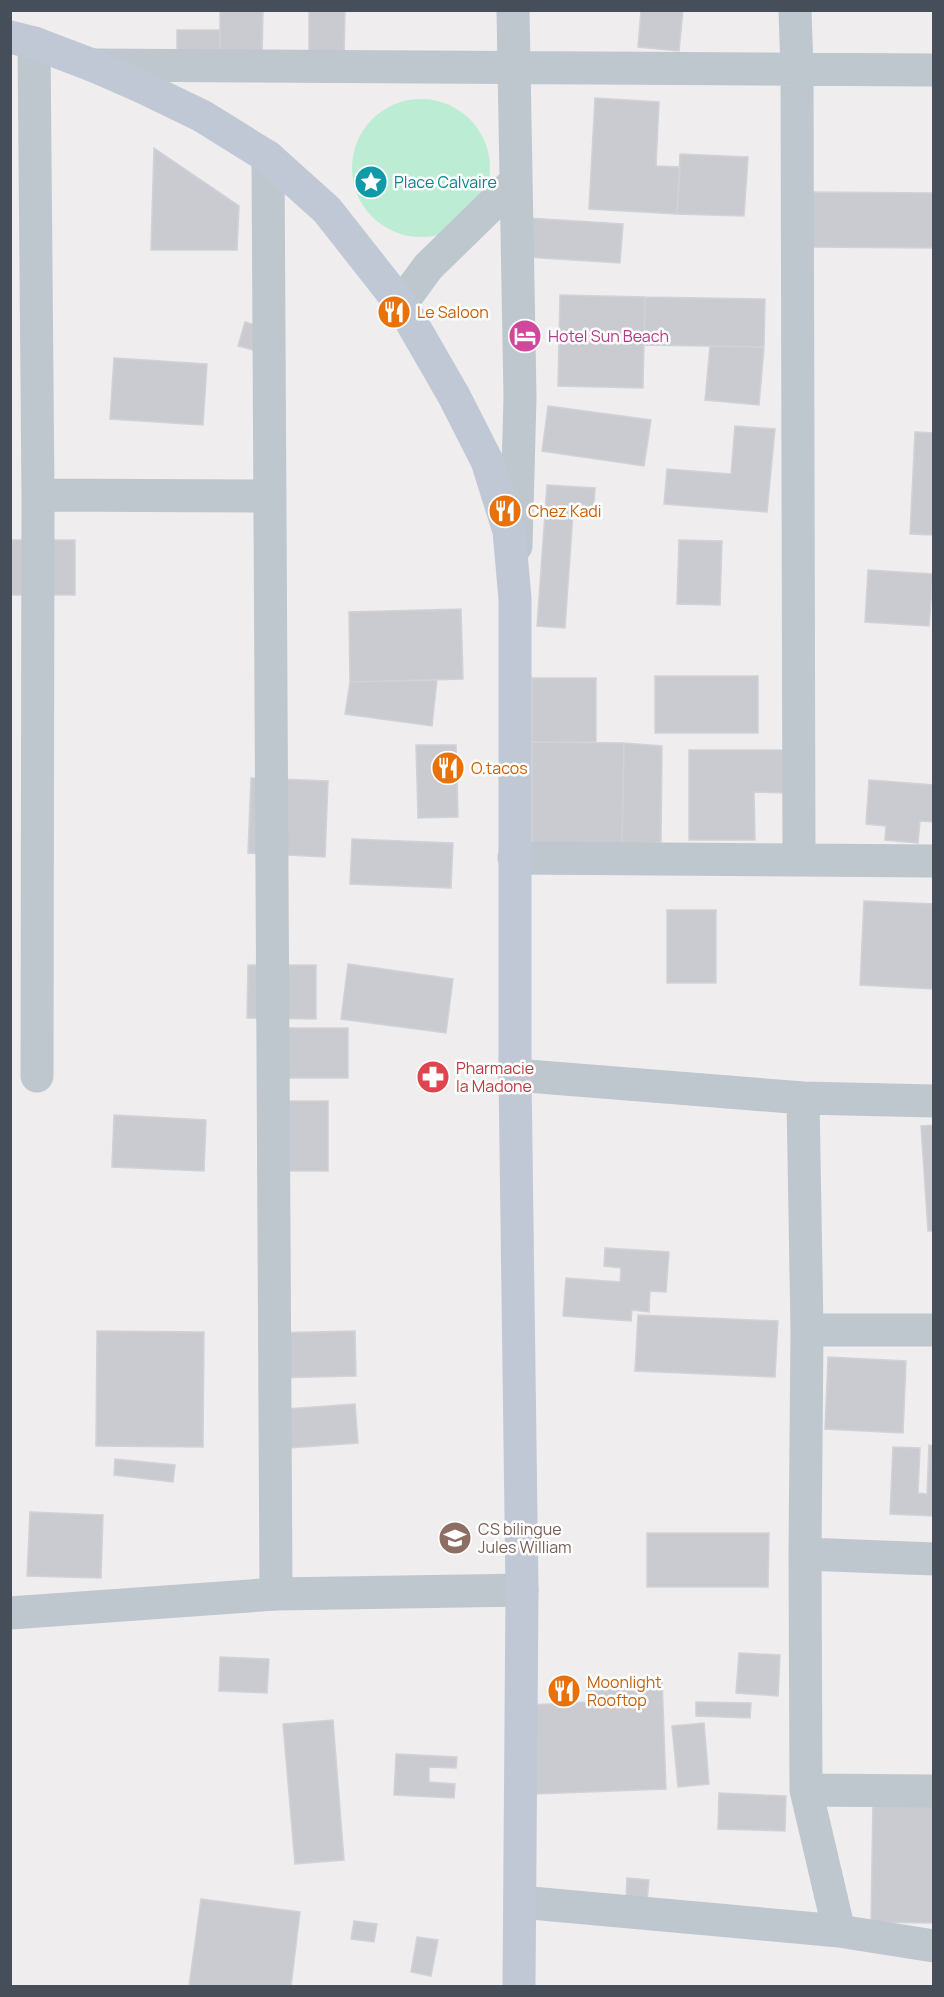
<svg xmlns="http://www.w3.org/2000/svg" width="944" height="1997" font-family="Manrope,sans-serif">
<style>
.green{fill:#bcecd3}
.building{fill:#cacbd1;stroke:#d1d2d8;stroke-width:1.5}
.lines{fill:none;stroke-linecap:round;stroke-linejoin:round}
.street{stroke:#bec6ce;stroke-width:33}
.secondary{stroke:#c0c8d5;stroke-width:33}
.labels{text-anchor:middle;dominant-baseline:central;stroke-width:5;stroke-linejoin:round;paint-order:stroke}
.culture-label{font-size:16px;fill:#0d838f;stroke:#fff;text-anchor:start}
.food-label{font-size:16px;fill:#c56008;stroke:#fff;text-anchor:start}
.hotel-label{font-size:16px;fill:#b23c85;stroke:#fff;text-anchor:start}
.health-label{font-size:16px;fill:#be3a42;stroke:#fff;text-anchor:start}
.education-label{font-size:16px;fill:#785e54;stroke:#fff;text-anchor:start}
</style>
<rect width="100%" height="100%" fill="#efeded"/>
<!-- green -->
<path class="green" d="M352 168a69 69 0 1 1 138 0a69 69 0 1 1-138 0Z"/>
<!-- building -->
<path class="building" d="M220 10H263L262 55H220Z
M309 10H345L344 56H309Z
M641 10H683L679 51 638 47Z
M177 30H220V55L177 54Z
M595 98 659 102 656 166 680 167 677 214 589 209Z
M154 148 239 206 237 250H151Z
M680 154 748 157 744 216 677 214Z
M811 192 934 193V248L811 247Z
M528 218 623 224 620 263 526 257Z
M560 295 645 297 643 388 558 386Z
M645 297 765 299 764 347 644 345Z
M245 322 275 330 268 354 238 346Z
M710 346 764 347 759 405 705 400Z
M114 358 207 364 203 425 110 419Z
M548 406 651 420 644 466 542 451Z
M735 426 775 429 767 512 664 504 667 469 731 474Z
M915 432 934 433V535L910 534Z
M547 485 595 488 593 515 573 513 565 628 537 626Z
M10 540H75V595H10Z
M679 540 722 541 720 605 677 604Z
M868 570 933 574 929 626 865 622Z
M461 609 463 679 350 682 349 612Z
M655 676H758V733H655Z
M532 678H596V742H532Z
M437 680 432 726 345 714 350 682Z
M532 742 624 743 622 846H532Z
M624 743 662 746 661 842 622 846Z
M416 745H456L458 817 418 818Z
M689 750H786V793L754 792 755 840H689Z
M251 778 328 781 325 857 248 853Z
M869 780 934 785V822L920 821 918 843 885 840 886 826 866 824Z
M352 839 453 843 451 888 350 884Z
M864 901 934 904V989L860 985Z
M667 910H716V983H667Z
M348 964 453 979 446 1033 341 1019Z
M248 965H316V1019L247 1018Z
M262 1028H348V1078H262Z
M259 1101H328V1171H258Z
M114 1115 206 1120 204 1171 112 1167Z
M934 1125V1231H928L921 1126Z
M605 1248 669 1252 666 1292 650 1291 649 1312 632 1310 631 1321 563 1316 566 1278 620 1282 621 1268 604 1266Z
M638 1315 778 1321 775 1377 635 1371Z
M97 1331 204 1332 203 1447 96 1446Z
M355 1331 356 1376 268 1378 267 1333Z
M828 1357 906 1361 903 1433 825 1429Z
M355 1404 358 1443 289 1448 287 1409Z
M929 1445 934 1446V1516L890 1514 893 1447 920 1448 918 1493 927 1494Z
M115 1459 175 1465 173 1482 114 1475Z
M30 1512 103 1515 101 1578 27 1576Z
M647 1533H769L768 1587H647Z
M739 1653 780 1655 778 1696 736 1693Z
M220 1657 269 1659 267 1693 219 1691Z
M662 1678 666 1789 534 1794 531 1705 587 1702 586 1680Z
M696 1702 751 1703 750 1718 696 1716Z
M333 1720 344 1860 295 1864 283 1724Z
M704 1723 709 1784 678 1787 672 1726Z
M396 1754 457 1757 456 1768 429 1767V1782L455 1784 454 1798 394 1795Z
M719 1793 786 1796 785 1831 718 1829Z
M873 1802 934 1803V1923L871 1922Z
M627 1878 649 1880 647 1901 626 1900Z
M201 1899 300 1912 291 1986H189Z
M354 1921 377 1924 374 1942 351 1939Z
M417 1937 438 1940 431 1976 411 1972Z"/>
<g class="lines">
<!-- street -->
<path class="street" d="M513 10 520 397 516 546
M795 10 797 70 799 860
M34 43 38 495 37 1076
M92 65 934 70
M268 157 276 1594
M401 304 428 267 516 181
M38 495 270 496
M514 858 934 861
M515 1075 803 1098 934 1101
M803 1098 807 1330 805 1554 806 1790 839 1931
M807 1330H934
M805 1554 934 1559
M10 1613 276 1594 522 1590
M806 1790 934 1791
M520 1902 839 1931 934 1946"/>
<!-- secondary -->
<path class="secondary" d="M10 37 34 43 92 65 142 87 202 116 268 157 327 210 401 304 454 396 487 461 509 531 515 599V1075L522 1590 519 1986"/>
</g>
<!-- icons -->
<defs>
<g id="sight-disc" transform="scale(1.725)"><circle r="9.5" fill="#0f9aa8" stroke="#fff"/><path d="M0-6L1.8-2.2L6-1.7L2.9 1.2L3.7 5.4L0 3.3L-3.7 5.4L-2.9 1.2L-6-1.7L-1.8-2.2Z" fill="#fff"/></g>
<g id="restaurant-disc" transform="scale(1.725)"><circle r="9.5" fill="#e8710a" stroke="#fff"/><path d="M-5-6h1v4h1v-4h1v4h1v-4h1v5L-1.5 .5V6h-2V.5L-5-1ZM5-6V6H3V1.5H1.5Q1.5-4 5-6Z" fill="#fff"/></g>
<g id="hotel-disc" transform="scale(1.725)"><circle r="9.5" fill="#d1479c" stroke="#fff"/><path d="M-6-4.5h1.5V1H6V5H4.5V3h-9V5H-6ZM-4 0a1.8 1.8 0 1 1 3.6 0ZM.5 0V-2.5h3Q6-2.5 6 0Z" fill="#fff"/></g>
<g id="pharmacy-disc" transform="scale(1.725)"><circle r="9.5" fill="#e0444e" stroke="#fff"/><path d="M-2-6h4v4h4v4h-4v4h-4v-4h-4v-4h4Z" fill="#fff"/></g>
<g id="school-disc" transform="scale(1.725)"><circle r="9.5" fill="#8d6e63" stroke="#fff"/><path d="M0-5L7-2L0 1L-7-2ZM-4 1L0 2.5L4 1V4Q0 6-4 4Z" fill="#fff"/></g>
</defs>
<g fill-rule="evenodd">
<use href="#sight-disc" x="371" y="182"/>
<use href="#restaurant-disc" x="394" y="312"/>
<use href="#hotel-disc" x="525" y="336"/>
<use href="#restaurant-disc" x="505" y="511"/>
<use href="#restaurant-disc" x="448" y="768"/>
<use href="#pharmacy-disc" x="433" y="1077"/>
<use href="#school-disc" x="455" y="1538"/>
<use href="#restaurant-disc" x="564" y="1691"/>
</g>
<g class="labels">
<!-- culture labels -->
<g class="culture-label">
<text x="394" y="182">Place Calvaire</text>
</g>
<!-- food labels -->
<g class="food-label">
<text x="417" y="312">Le Saloon</text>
<text x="528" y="511">Chez Kadi</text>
<text x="471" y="768">O.tacos</text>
<text x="587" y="1682">Moonlight<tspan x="587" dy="18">Rooftop</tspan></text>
</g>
<!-- hotel labels -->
<g class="hotel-label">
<text x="548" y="336">Hotel Sun Beach</text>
</g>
<!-- health labels -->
<g class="health-label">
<text x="456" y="1068">Pharmacie<tspan x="456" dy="18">la Madone</tspan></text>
</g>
<!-- education labels -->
<g class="education-label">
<text x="478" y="1529">CS bilingue<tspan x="478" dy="18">Jules William</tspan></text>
</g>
</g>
<!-- border -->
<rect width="944" height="1997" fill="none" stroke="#464e59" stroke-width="24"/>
</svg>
